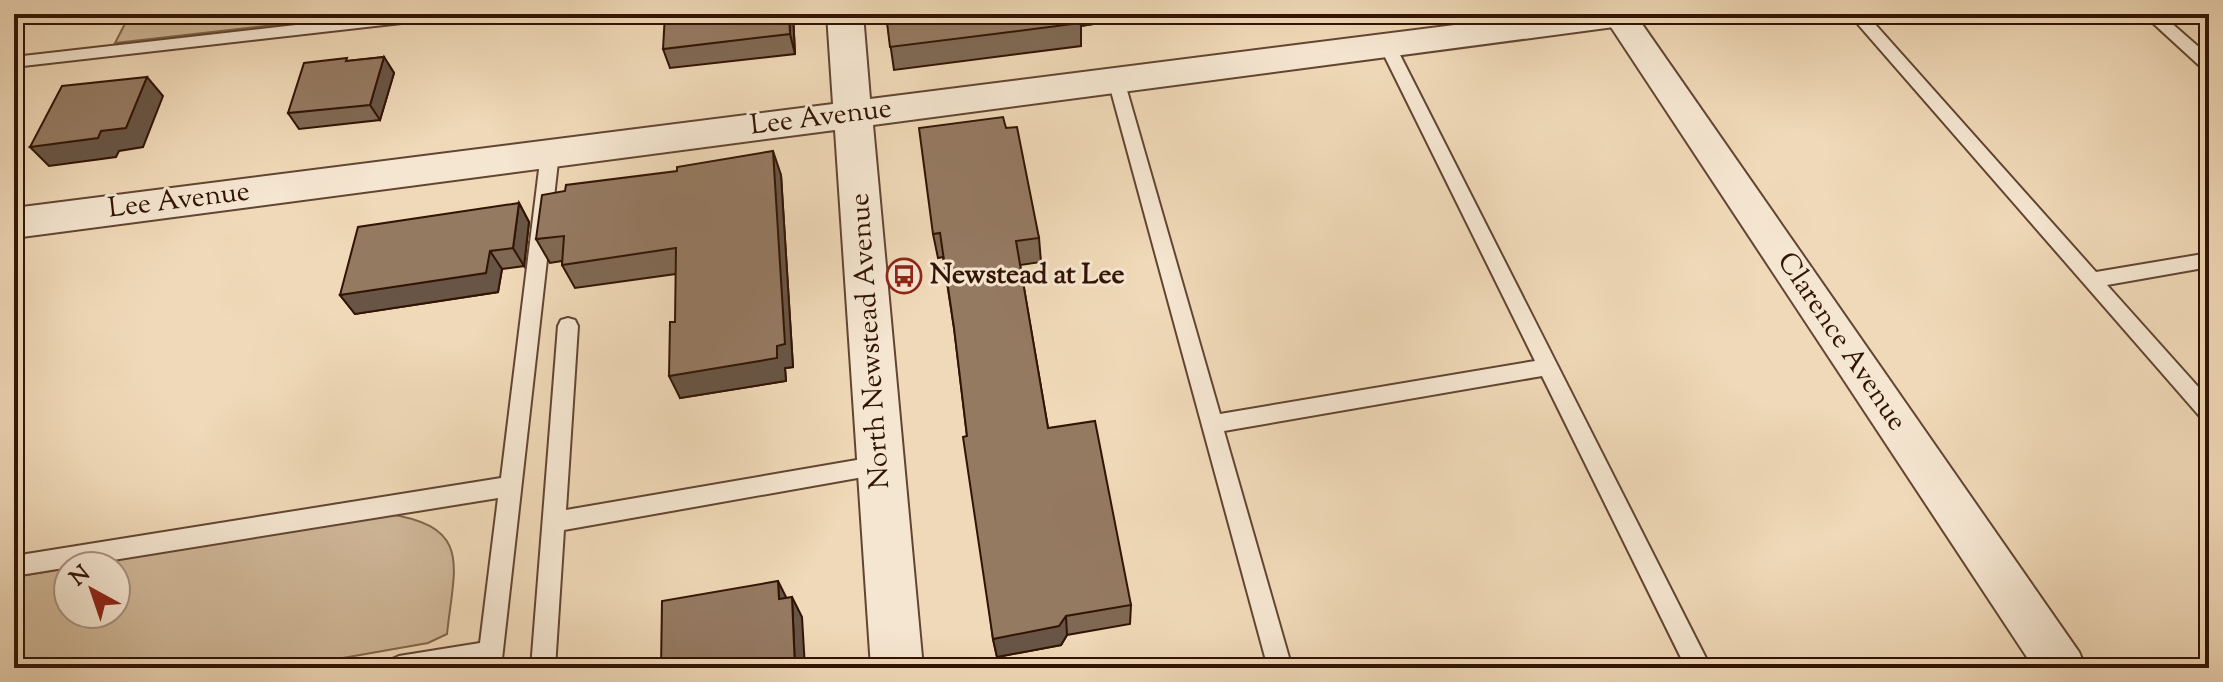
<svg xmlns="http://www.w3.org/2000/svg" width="2223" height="682" font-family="'Sorts Mill Goudy',serif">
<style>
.green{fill:#d0b899;stroke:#81664e;stroke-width:2}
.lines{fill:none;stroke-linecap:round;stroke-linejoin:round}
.service-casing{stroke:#624531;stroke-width:4}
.minor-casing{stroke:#624531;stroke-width:4}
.tertiary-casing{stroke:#624531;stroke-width:4}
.service{fill:#f5e6d1;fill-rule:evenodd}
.minor{fill:#f5e6d1;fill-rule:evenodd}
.tertiary{fill:#f5e6d1;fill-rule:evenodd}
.wall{fill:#806954;stroke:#321404;stroke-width:2}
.shaded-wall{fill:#685545;stroke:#321404;stroke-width:2}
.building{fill:#957a62;stroke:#321404;stroke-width:2}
.labels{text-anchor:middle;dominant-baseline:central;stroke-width:6;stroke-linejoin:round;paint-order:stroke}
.street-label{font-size:28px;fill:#321404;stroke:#f5e6d1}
.poi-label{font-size:28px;font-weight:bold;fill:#321404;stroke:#f5e6d1;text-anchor:start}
</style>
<rect width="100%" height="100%" fill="#f0d9b8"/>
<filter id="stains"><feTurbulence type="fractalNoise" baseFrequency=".0025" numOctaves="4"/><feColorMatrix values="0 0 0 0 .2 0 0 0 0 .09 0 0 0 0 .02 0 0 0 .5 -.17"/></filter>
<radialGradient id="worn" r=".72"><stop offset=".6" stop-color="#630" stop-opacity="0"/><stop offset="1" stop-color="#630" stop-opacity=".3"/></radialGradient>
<!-- green -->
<path class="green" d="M130 14H372L115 43Z
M389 514C473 527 454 567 447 634L428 643 286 668H14V577L68 568V614H116V566H79Z"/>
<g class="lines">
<!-- service casing -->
<g class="service-casing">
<path id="service" d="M392 14H445L437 19 14 67V57Z
M1849 14H1866L2096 272 2209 253V267L2107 285 2209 399V422L2202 419Z
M2143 14H2161L2209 56V70L2203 69Z
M1387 40 1395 45 1711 668H1686L1542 376 1224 431 1292 668H1268L1108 80 1116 74 1124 80 1220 414 1535 361 1379 45Z
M550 147 559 153 501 668H387L390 660 399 656 480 643 498 498 14 576V556L501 478 541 153Z
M568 318 575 320 578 326 566 510 880 456 888 458 891 465 888 472 880 474 564 530 555 668H531L558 326 561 320Z"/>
</g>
<!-- minor casing -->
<g class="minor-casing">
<path id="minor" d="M1635 14 2079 652 2086 668H2034L1603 15Z"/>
</g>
<!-- tertiary casing -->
<g class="tertiary-casing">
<path id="tertiary" d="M827 14H863L870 99 1541 14H1647L1641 22 1629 25 873 125 923 668H871L835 130 14 238V208L833 104Z"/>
</g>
<!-- service -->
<use href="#service" class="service"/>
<!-- minor -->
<use href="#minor" class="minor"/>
<!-- tertiary -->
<use href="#tertiary" class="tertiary"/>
</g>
<!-- wall -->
<path class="wall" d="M793 14 795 54 670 68 663 49Z
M886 14H1157L1081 26V46L894 70Z
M384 57 394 73 380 120 299 129 288 113 348 61Z
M1006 128 1039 238 1041 262 1020 265 1048 428 1131 605 1130 624 1067 635 1061 645 997 657 993 639 967 436 954 328 943 257 938 258 933 234Z
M781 175 793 367 785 368 786 381 680 398 676 274 575 288 562 265V261L550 263 536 239Z
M519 203 529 222 524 266 502 269 498 292 355 314 340 295Z"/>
<!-- shaded-wall -->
<path class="shaded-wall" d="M789 14H793L795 54 790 34Z
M1076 14H1157L1081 26Z
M384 57 394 73 380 120 370 105Z
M147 77 163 96 143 147 119 151 116 157 49 166 30 147 101 131Z
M773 151 781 175 793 367 785 368 786 381 680 398 669 376 777 346Z
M519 203 529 222 524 266 513 248Z
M490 251 502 269 498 292 355 314 340 295Z
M778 581 788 601 779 599Z
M792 597 802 617 805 668H795Z
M1066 616 1067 635 1061 645 997 657 993 639Z"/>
<!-- building -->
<path class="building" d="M665 14H789L790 34 663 49Z
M886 14H1078L1081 23 890 47Z
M384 57 370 105 288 113 304 63 347 58 346 61Z
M147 77 126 128 101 131 98 138 30 147 62 86Z
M1003 117 1006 128 1017 127 1039 238 1016 241 1048 428 1095 421 1131 605 1066 616 1059 626 993 639 963 437 967 436 954 328 940 233 933 234 919 128Z
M773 151 785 344 777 346V358L669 376 670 322H675L676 248 562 265 564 236 536 239 542 195 565 191 566 185 677 171V167Z
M519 203 513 248 490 251 486 273 340 295 358 227Z
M778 581 779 599 792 597 795 668H661L662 601Z"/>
<!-- icons -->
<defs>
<g id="bus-ring" transform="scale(1.8)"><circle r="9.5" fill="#f5e6d1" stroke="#8f2418" stroke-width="1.5"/><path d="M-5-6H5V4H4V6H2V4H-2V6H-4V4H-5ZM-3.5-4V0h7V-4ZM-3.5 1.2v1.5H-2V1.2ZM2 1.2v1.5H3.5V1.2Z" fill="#8f2418"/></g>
</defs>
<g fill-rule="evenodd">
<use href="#bus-ring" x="904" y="276"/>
</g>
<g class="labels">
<!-- street labels -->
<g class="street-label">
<text transform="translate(821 118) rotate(-7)">Lee Avenue</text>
<text transform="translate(179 201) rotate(-7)">Lee Avenue</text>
<text transform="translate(871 341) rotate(-94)">North Newstead Avenue</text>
<text transform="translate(1841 342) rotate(56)">Clarence Avenue</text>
</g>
<!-- poi labels -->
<g class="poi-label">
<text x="930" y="276">Newstead at Lee</text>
</g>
</g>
<!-- margin -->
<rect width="2223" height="682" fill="none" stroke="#f0d9b8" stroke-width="48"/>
<rect x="16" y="16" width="2191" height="650" fill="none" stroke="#321404" stroke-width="4"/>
<rect x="24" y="24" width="2175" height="634" fill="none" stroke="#321404" stroke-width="2"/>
<!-- north arrow -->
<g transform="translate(92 590) rotate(320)"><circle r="38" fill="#f5e6d1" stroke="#a7927f" stroke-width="2"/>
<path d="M0-6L14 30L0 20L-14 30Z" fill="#8f2418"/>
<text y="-12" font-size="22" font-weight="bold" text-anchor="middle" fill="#321404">N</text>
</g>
<rect width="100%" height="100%" filter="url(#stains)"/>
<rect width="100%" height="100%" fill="url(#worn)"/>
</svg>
